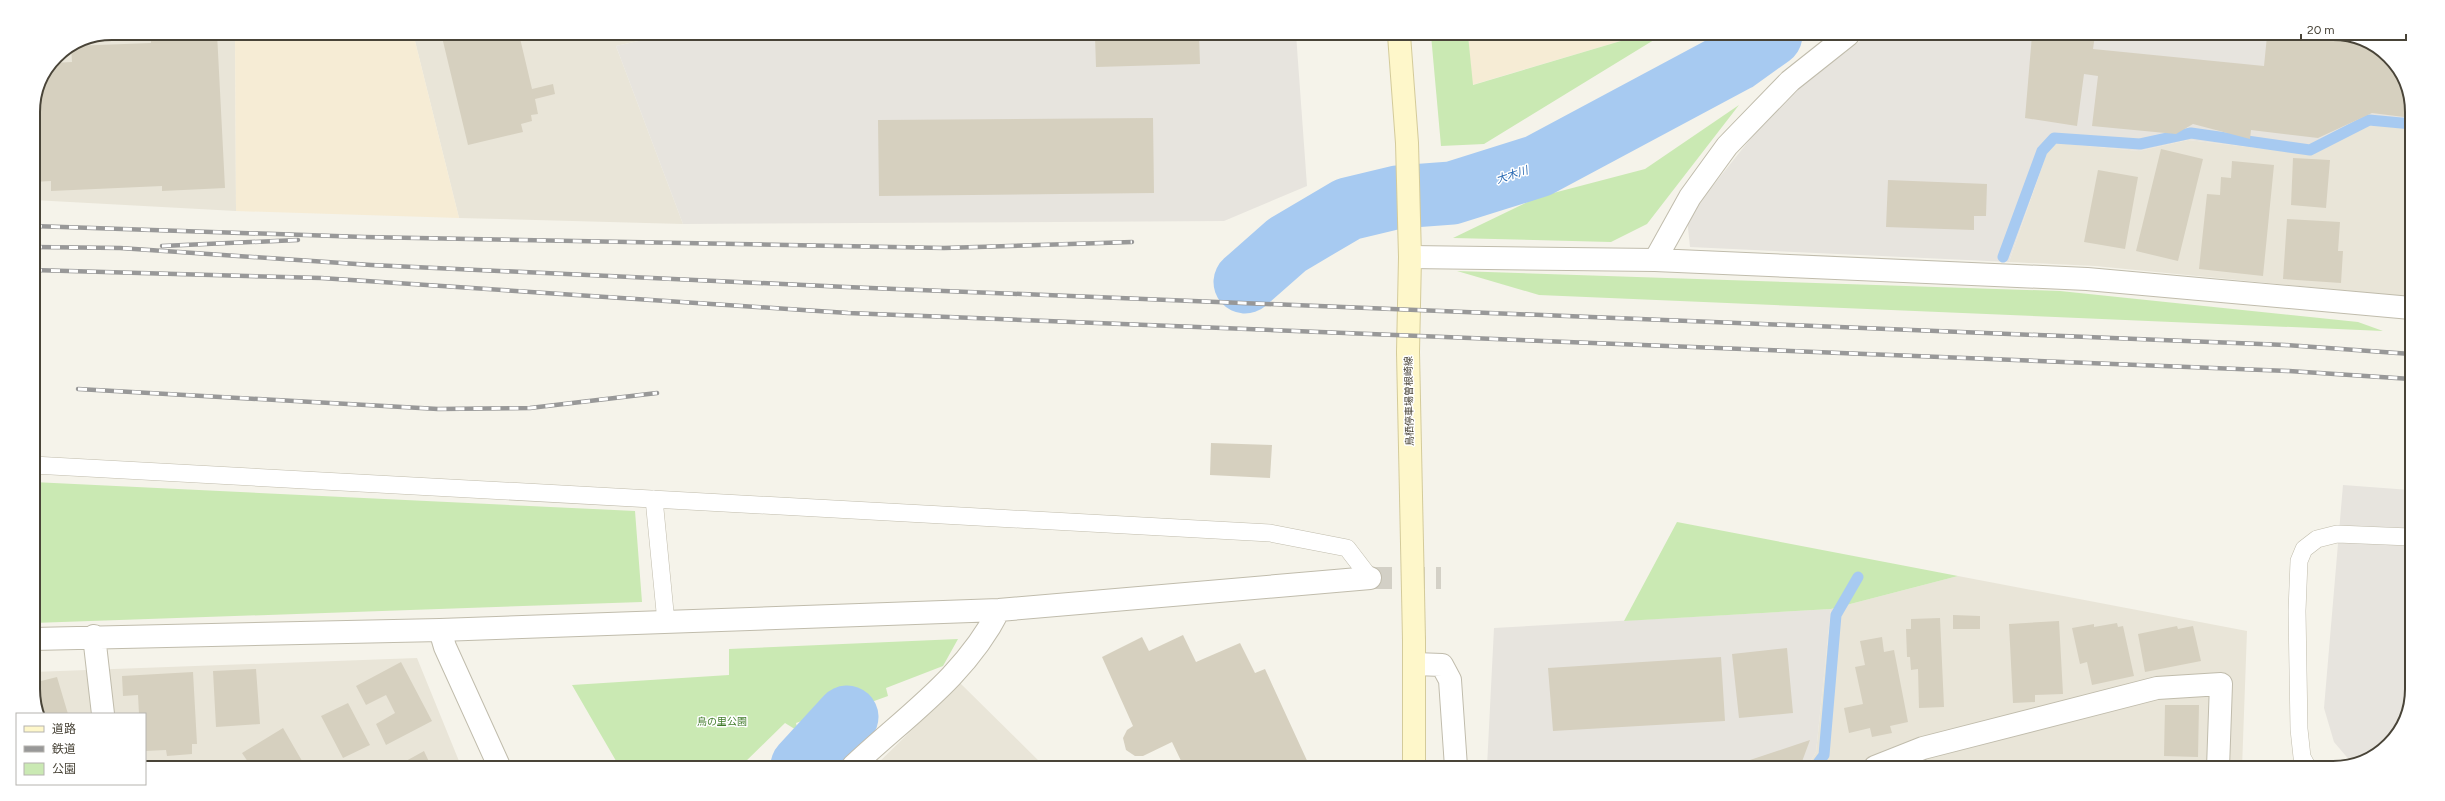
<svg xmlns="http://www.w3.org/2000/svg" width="2445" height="801" font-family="Figtree,'Noto Sans JP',sans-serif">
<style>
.residential{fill:#e9e5d8}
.commercial{fill:#f6ecd5}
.industrial{fill:#e7e4de}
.green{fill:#cae9b3}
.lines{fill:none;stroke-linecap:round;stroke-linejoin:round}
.stream{stroke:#a7caf1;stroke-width:11}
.river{stroke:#a7caf1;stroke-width:63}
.building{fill:#d6d0bf}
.street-tunnel{stroke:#d3d0c6;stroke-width:22;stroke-dasharray:22 11;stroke-linecap:butt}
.lane-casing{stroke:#c0bcac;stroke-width:18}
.street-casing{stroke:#c0bcac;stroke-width:24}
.secondary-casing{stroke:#d4cb9a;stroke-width:24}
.lane{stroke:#fff;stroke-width:17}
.street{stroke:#fff;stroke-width:22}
.secondary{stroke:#fef7ca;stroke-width:22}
.rail-casing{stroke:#989898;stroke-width:4.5}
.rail{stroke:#fff;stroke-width:3;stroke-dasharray:9;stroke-linecap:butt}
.secondary-bridge-casing{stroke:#d4cb9a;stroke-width:24;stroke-linecap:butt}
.secondary-bridge{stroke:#fef7ca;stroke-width:22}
.labels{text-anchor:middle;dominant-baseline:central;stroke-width:3;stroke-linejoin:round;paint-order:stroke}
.street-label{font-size:10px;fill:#494438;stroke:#fff}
.park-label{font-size:10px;fill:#407b2a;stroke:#fff}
.water-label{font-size:11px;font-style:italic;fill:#306fb6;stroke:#fff}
.rim{fill:none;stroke:#494438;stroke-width:2}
</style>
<rect width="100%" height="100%" fill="#f5f3ea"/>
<!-- residential -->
<path class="residential" d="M112 33H235L236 211 33 200V112L39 82 56 56 82 39Z
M413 33 669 34 616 46 683 224 459 218Z
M2370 125 2412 129 2411 297 2095 266 2009 262 2047 152 2057 143 2139 151 2188 140 2311 154Z
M1958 576 2247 631 2242 768 1807 767 1816 752 1831 609Z
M417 658 461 766 145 765V714H41L33 694V672Z
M960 683 1044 766H875Z"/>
<!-- commercial -->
<path class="commercial" d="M235 33H413L459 218 236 211Z
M1468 35H1641L1472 85Z"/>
<!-- industrial -->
<path class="industrial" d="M669 34H1296L1307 186 1224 221 683 224 616 46Z
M1868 35 2354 36 2396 64 2412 107V129L2370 125 2311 154 2188 140 2139 151 2057 143 2047 152 2009 262 1690 247 1687 218 1779 103Z
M2343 485 2410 490 2409 710 2381 752 2351 762 2334 742 2324 708Z
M1831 609 1816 752 1807 767H1487L1494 628Z"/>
<!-- green -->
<path class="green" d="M1431 35H1468L1473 85 1641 35H1662L1484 144 1441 146Z
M1739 105 1647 224 1611 242 1453 238 1538 197 1645 169Z
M1457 271 2060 291 2358 322 2383 331 1539 295Z
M33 482 635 511 642 602 33 623Z
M1677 522 1958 576 1831 609 1624 621Z
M958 639 943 666 886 688 888 696 852 709 850 704 796 723 798 731 785 723 741 766H619L572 685 729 675V649Z"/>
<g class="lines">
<!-- stream -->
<path class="stream" d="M2003 257 2042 151 2054 138 2140 144 2191 133 2310 150 2369 120 2412 124
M1815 767 1824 755 1836 615 1858 577"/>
<!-- river -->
<path class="river" d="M1245 282 1287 245 1348 209 1398 197 1452 193 1538 166 1736 60 1771 35
M802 766 847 717"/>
</g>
<!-- building -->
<path class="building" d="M151 33H217L225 188 162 191V186L51 191V181L33 182V112L39 82 52 63 72 62 71 46 151 43Z
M294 33H379V35L295 38Z
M441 33 519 34 532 89 553 84 555 94 535 99 538 114 531 115 532 121 521 124 523 132 468 145Z
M1199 34 1200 64 1096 67 1095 36Z
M2032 35H2095L2093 49 2264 66 2267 36H2354L2396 64 2412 107V118L2372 113 2318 138 2251 130 2250 139 2193 124 2176 134 2092 126 2098 76 2084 74 2077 126 2025 118Z
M1153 118 1154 193 879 196 878 120Z
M2411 142H2412L2411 184 2405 181Z
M2161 149 2203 159 2178 261 2136 251Z
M2293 158 2330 160 2326 208 2291 205Z
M2232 161 2274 165 2263 276 2199 269 2207 194 2220 195 2221 177 2231 178Z
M2098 170 2138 177 2125 249 2084 242Z
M1888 180 1987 184 1986 216H1974V230L1886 227Z
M2287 219 2340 222 2338 251H2343L2341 283 2283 279Z
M1211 443 1272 445 1270 478 1210 475Z
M1953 615 1980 616V629H1953Z
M1940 618 1944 707 1919 708 1918 669 1911 670 1910 657H1907L1906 629H1911V619Z
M2059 621 2063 694 2035 695V702L2013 703 2009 624Z
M2117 623 2118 627 2123 626 2134 676 2092 685 2087 662 2080 664 2072 628 2094 624V627Z
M2177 626 2178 629 2193 626 2201 661 2145 672 2138 634Z
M1183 635 1196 662 1240 643 1255 673 1265 669 1310 767H1184L1172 742 1143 756H1135L1126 750 1123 738 1127 730 1133 726 1102 657 1142 637 1149 651Z
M1882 637 1884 652 1894 650 1908 722 1890 726 1892 733 1872 737 1870 728 1849 733 1844 708 1863 704 1855 667 1865 665 1860 641Z
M1787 648 1793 713 1739 718 1732 654Z
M1721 657 1725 721 1553 731 1548 668Z
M401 662 432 721 386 745 376 724 395 713 386 695 366 705 356 686Z
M256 669 260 724 216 727 213 671Z
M193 672 197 744H192V754L167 756 166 750 145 751V714H139L138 695 123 696 122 676Z
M57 677 68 714H41L33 694V683Z
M348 703 370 745 343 758 321 716Z
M2165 705H2199L2198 757 2164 756Z
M283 728 305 766 250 765 242 753Z
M1810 740 1800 767H1729Z
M424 751 431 766H397Z"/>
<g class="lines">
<!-- street-tunnel -->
<path class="street-tunnel" d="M1370 578H1441"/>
<!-- lane casing -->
<g class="lane-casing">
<path id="lane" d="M33 465 1270 533 1347 548 1370 578
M654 499 666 622
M2308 768 2302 757 2299 729 2297 611 2299 561 2304 549 2317 539 2337 534 2410 537"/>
</g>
<!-- street casing -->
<g class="street-casing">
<path id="street" d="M1410 257 1655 260 2087 279 2411 308
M1655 260 1690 197 1727 146 1790 81 1848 35
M440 630 445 647 499 766
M94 636 103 714
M33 639 440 630 999 610 1370 578
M1415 664 1442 665 1450 680 1456 767
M853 766C906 716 965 677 999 610
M1875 767 1923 748 2157 688 2221 684 2218 768"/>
</g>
<!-- secondary casing -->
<g class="secondary-casing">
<path id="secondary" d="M1399 35 1407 143 1410 257 1408 352
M1414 767V640"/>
</g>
<!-- lane -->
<use href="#lane" class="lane"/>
<!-- street -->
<use href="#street" class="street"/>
<!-- secondary -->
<use href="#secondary" class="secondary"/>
<!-- rail casing -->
<g class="rail-casing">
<path id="rail" d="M33 226 364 237 944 248 1132 242
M162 246 298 240
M33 247 120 248 371 265 846 287 2285 345 2411 354
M33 270 321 278 848 313 2289 371 2411 379
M78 389 438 409 530 408 657 393"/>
</g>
<!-- rail -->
<use href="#rail" class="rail"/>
<!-- secondary-bridge casing -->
<g class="secondary-bridge-casing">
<path id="secondary-bridge" d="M1408 352 1414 640"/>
</g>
<!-- secondary-bridge -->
<use href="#secondary-bridge" class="secondary-bridge"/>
</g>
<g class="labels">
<!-- street labels -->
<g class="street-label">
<text transform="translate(1409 401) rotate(-91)">鳥栖停車場曽根崎線</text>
</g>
<!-- park labels -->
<g class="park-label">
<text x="722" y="721">鳥の里公園</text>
</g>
<!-- water labels -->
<g class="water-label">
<text transform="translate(1512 175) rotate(-18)">大木川</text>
</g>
</g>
<!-- crop -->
<path d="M0 0H2445V801H0ZM112 40H2333A72 72 0 0 1 2405 112V689A72 72 0 0 1 2333 761H112A72 72 0 0 1 40 689V112A72 72 0 0 1 112 40Z" fill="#fff" fill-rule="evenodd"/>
<path class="rim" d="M112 40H2333A72 72 0 0 1 2405 112V689A72 72 0 0 1 2333 761H112A72 72 0 0 1 40 689V112A72 72 0 0 1 112 40Z"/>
<!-- legend -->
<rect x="16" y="713" width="130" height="72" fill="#ffffff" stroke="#b6b4af"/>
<rect x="24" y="726" width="20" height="6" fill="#fef7ca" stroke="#b6b4af"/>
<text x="52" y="733" font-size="12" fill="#494438">道路</text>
<rect x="24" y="746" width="20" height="6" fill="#989898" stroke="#b6b4af"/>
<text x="52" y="753" font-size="12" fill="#494438">鉄道</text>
<rect x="24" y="763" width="20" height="12" fill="#cae9b3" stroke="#b6b4af"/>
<text x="52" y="773" font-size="12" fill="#494438">公園</text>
<!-- scale -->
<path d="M2301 34v6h105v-6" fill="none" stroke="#494438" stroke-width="2"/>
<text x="2307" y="34" font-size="12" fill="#494438" stroke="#ffffff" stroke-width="3" paint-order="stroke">20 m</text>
</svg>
